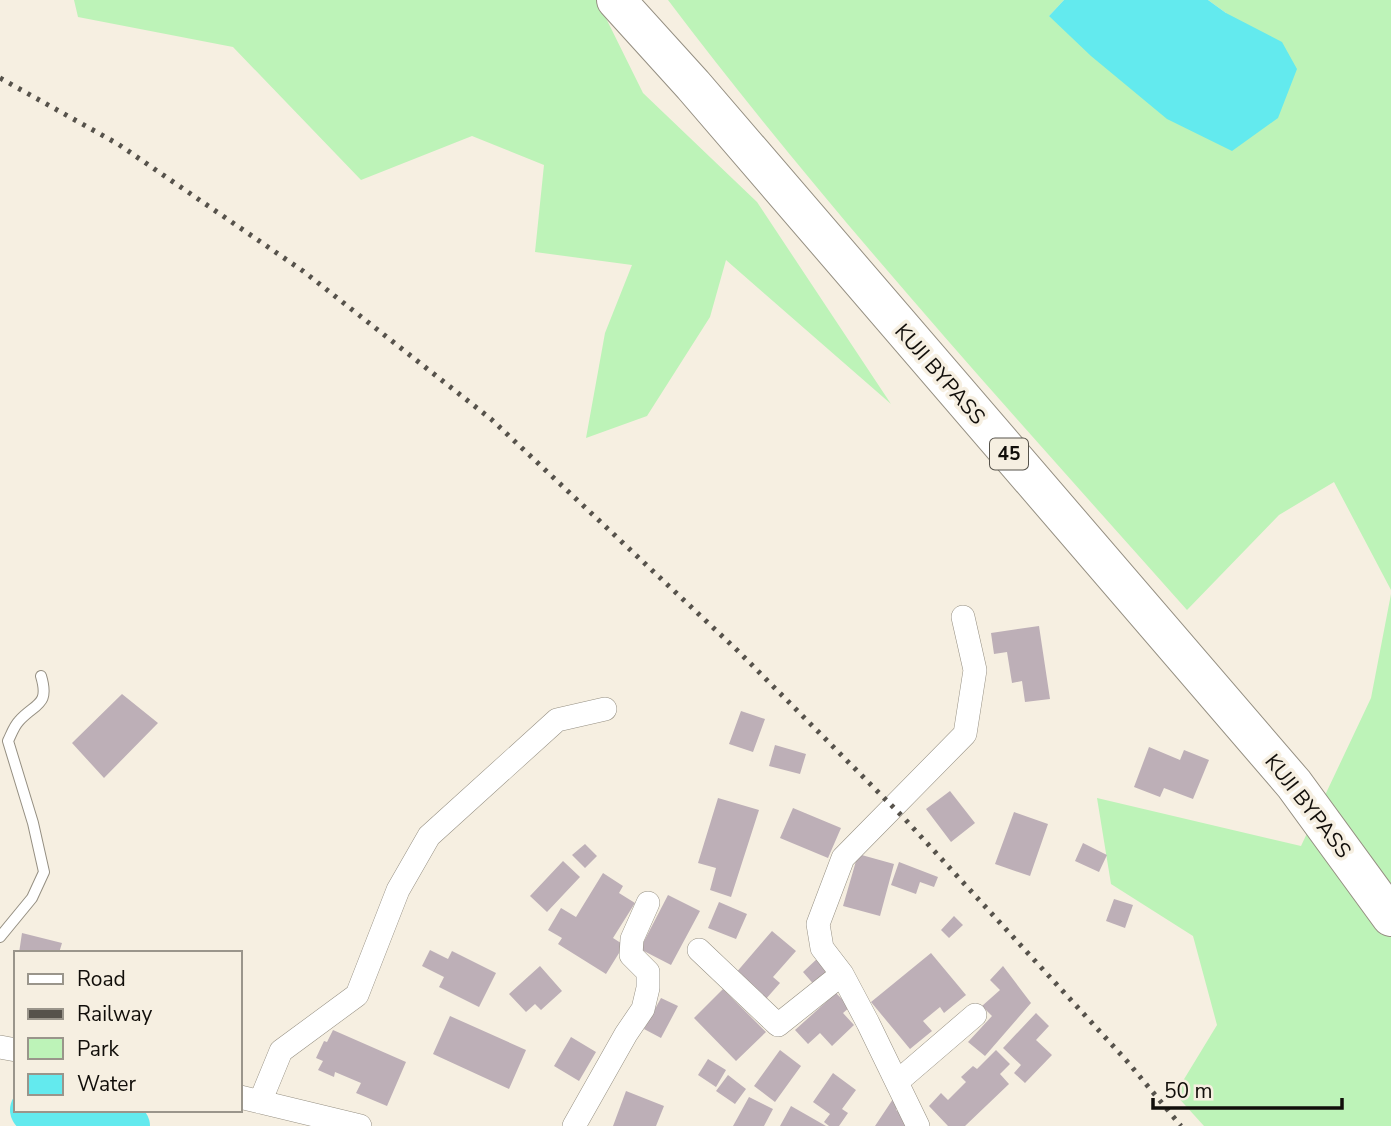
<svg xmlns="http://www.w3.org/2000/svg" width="1391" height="1126" font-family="'Nunito Sans',sans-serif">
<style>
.green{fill:#bdf3b8}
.water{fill:#63eaee}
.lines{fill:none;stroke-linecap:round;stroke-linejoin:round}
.river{stroke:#63eaee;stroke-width:46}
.building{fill:#bdafb7}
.lane-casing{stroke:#958f82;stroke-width:12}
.street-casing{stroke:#958f82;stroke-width:24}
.highway-casing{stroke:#958f82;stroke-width:40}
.lane{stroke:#fff;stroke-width:10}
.street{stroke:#fff;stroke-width:23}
.highway{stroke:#fff;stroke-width:38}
.rail{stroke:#56524b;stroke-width:5;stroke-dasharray:3.5 7;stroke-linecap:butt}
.labels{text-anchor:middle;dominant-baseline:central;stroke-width:7;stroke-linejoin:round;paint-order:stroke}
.shield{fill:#f6efe1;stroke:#56524a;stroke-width:2}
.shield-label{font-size:19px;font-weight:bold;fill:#110e0a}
.street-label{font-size:21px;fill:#110e0a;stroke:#f6efe1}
</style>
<rect width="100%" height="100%" fill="#f6efe1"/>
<!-- green -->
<path class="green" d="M74 0H597L643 93 757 202 891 404 726 260 710 317 647 416 586 438 605 333 632 265 535 252 544 165 472 136 361 180 233 47 78 17Z
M668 0H1064L1049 16 1226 13 1208 0H1391V590L1334 482 1279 515 1187 610C1010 411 829 213 668 0Z
M1391 594V1126H1204L1175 1094 1217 1025 1193 936 1111 884 1097 798 1301 846 1371 698Z"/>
<!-- water -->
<path class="water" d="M1064 0H1208L1226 13 1282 42 1297 69 1278 118 1232 151 1167 119 1091 56 1049 16Z"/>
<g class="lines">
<!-- river -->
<path class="river" d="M33 1110 51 1115 127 1126"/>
</g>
<!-- building -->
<path class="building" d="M1039 626 1050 699 1025 702 1022 681 1012 683 1007 652 994 654 991 633Z
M122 694 158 723 104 778 72 743Z
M741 711 765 719 753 752 729 744Z
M775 745 806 754 800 774 769 766Z
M1149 747 1180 760 1184 750 1209 760 1193 799 1164 788 1160 797 1134 787Z
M950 791 975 823 951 842 926 809Z
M718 798 759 810 731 897 710 890 716 868 698 863Z
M793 808 841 828 828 858 780 838Z
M1014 812 1048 824 1030 876 995 864Z
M1083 843 1107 855 1099 872 1075 861Z
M585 844 597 856 585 868 572 855Z
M858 854 894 864 880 916 843 906Z
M563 861 580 877 547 912 530 896Z
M899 862 938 877 934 887 920 882 916 894 891 885Z
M603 873 623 886 619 893 635 903 613 938 624 945 606 974 558 944 562 938 548 930 561 908 576 917Z
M668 895 700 911 671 965 640 949Z
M1114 899 1133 905 1125 928 1106 921Z
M719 902 747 914 736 939 708 928Z
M954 916 963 925 949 938 941 930Z
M772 931 796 951 773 977 780 983 765 1000 735 974Z
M22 933 62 943 59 953H19Z
M430 950 448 959 452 951 496 973 479 1007 439 987 444 977 422 966Z
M931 953 966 995 944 1013 940 1007 923 1021 932 1031 910 1049 871 1002Z
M819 957 833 972 816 987 803 972Z
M540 966 562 991 541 1010 535 1004 526 1012 509 994Z
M1003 966 1031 1003 985 1056 968 1042 992 1016 982 1006 1000 990 990 980Z
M723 989 766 1032 736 1061 694 1018Z
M836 993 850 1007 843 1013 854 1025 832 1046 820 1033 808 1044 795 1030Z
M661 998 678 1006 661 1038 644 1029Z
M1036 1013 1049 1026 1036 1040 1052 1055 1025 1083 1014 1073 1021 1065 1003 1048Z
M450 1016 526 1050 509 1089 433 1054Z
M333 1030 406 1062 387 1106 356 1093 361 1083 335 1072 334 1077 318 1070 323 1061 316 1058 324 1041 327 1042Z
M571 1037 596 1052 579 1081 554 1066Z
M780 1050 801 1066 775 1102 754 1086Z
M996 1050 1010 1064 1000 1074 1009 1084 965 1126H948L929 1106 941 1093 948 1100 966 1082 961 1077 973 1066 977 1069Z
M708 1059 726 1070 716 1087 698 1075Z
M833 1073 856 1090 842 1109 848 1113 839 1126H829L824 1122 830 1114 813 1102Z
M728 1075 746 1089 735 1104 716 1091Z
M626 1091 664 1106 656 1126H613Z
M749 1097 773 1109 764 1126H733Z
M893 1099 900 1104 896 1110 916 1123 914 1126H875Z
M791 1106 826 1126H780Z"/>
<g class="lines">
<!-- lane casing -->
<g class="lane-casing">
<path id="lane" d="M0 937 32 898 44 872 33 823 8 741C11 735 14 726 19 721 35 703 50 706 41 676"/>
</g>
<!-- street casing -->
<g class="street-casing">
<path id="street" d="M699 950 778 1025 842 974
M0 1047 16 1050
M897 1082 975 1015
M240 1097 360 1126
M260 1102 281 1051 357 995 398 890 429 836 557 720 605 709
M574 1126 626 1034 643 1009 648 988V972L631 955 632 939 648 903
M918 1126 868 1023 842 974 822 948 818 924 843 858 965 734 975 670 963 617"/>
</g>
<!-- highway casing -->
<g class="highway-casing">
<path id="highway" d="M616 0 693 85 1294 784 1391 917"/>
</g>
<!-- lane -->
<use href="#lane" class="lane"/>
<!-- street -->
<use href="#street" class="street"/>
<!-- highway -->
<use href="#highway" class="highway"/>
<!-- rail -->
<path class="rail" d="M0 78 118 144 303 271 491 419 738 651 903 817 1126 1060 1181 1126"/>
</g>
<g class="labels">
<!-- shield labels -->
<rect class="shield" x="990" y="438.5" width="38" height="31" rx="5"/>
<g class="shield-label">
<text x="1009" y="454">45</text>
</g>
<!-- street labels -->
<g class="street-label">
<text transform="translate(940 374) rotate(49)">KUJI BYPASS</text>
<text transform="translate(1308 806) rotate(52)">KUJI BYPASS</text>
</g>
</g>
<!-- legend -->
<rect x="14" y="951" width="228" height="161" fill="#f6efe1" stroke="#9a958b" stroke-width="2"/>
<rect x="28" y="974" width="35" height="10" fill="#ffffff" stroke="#9a958b" stroke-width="2"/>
<text x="77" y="986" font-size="21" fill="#110e0a">Road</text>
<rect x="28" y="1009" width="35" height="10" fill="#56524b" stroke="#9a958b" stroke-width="2"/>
<text x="77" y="1021" font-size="21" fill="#110e0a">Railway</text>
<rect x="28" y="1038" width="35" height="21" fill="#bdf3b8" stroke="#9a958b" stroke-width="2"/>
<text x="77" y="1056" font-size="21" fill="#110e0a">Park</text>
<rect x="28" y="1074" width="35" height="21" fill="#63eaee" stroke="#9a958b" stroke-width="2"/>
<text x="77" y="1091" font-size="21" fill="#110e0a">Water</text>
<!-- scale -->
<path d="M1153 1098v10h189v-10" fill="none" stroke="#110e0a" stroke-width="3.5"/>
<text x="1164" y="1098" font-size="21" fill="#110e0a" stroke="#f6efe1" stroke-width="5" paint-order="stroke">50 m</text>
</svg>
